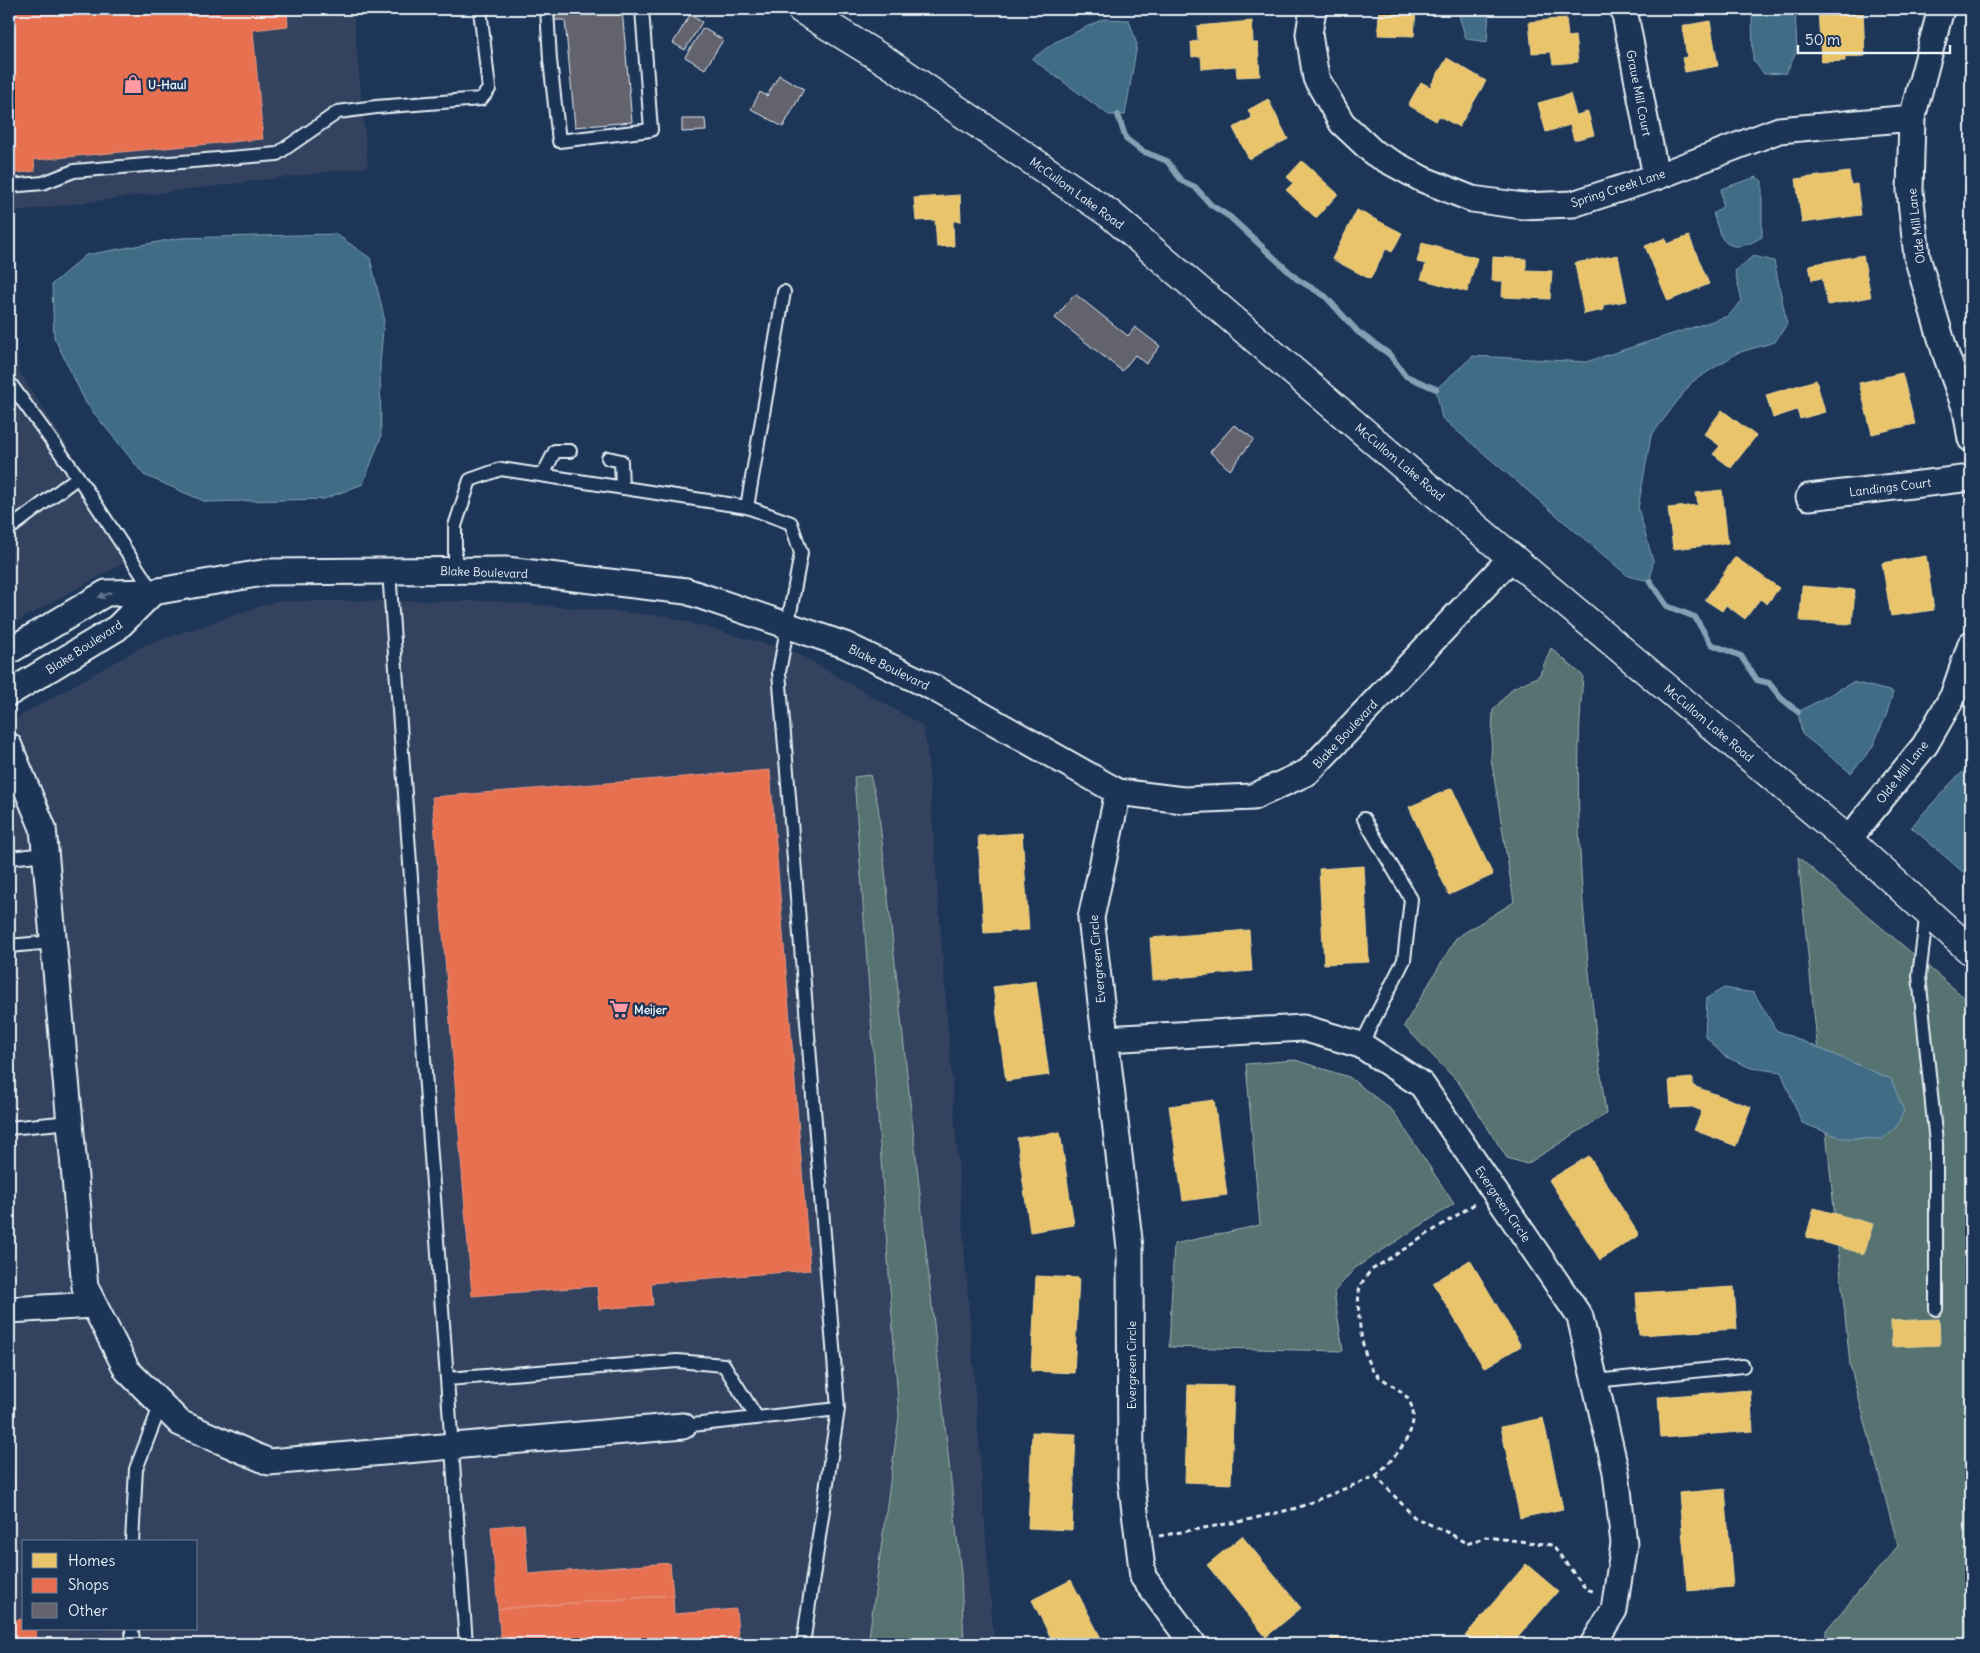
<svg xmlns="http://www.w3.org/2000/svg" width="1980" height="1653" font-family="Delius,sans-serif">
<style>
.built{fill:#32435e;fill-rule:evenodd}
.green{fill:#577371;stroke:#a0b2b4}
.water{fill:#406c86;stroke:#83a1b4}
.homes{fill:#e9c46a;stroke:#e9d295}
.shops{fill:#e76f51;stroke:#e79683}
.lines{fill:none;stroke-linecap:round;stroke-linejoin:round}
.stream{stroke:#83a1b4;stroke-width:6}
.building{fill:#64636e;stroke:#e8f1f8}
.lane-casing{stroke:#e8f1f8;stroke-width:16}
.street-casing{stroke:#e8f1f8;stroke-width:29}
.secondary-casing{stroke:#e8f1f8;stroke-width:31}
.path{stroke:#e8f1f8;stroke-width:3;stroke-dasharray:5 4;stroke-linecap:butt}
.lane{stroke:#1d3557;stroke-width:12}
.street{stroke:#1d3557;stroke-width:25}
.secondary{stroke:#1d3557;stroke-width:28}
.oneway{fill:#64778f}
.labels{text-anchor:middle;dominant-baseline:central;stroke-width:5;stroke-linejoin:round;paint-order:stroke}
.poi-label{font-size:12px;font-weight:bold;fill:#e8f1f8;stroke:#1d3557;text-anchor:start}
.street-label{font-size:12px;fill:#e8f1f8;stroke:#1d3557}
</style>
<rect width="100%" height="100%" fill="#1d3557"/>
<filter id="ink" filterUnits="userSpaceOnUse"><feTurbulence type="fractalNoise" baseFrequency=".02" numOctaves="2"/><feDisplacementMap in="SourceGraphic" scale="10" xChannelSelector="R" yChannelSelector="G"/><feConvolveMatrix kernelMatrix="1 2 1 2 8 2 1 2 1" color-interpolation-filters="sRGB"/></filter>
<g filter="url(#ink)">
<!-- built -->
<path class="built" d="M9 9H353L368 167 9 212Z
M9 257 19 371 138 555 9 626Z
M276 601H492L667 616 797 653 922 725 927 747 994 1644H9V722L145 645ZM24 1542H196V1629H24Z"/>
<!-- green -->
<path class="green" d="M1551 648 1583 676C1570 823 1587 969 1606 1114L1527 1164 1507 1158 1459 1083 1404 1026 1456 938 1514 902 1491 758 1493 710 1513 688 1539 676Z
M870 775 878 805 961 1574 964 1644H868L899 1416 854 777Z
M1798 857 1971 1003V1644H1826V1630L1898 1546 1850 1365Z
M1295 1060 1349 1077 1393 1111 1454 1204 1355 1268 1334 1292 1343 1351 1169 1347 1174 1244 1260 1225 1246 1064Z"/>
<!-- water -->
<path class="water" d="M1457 9H1489L1487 42 1466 39Z
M1757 9H1795L1797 51 1786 73 1764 74 1753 60 1752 17Z
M1103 19 1129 20 1137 45 1125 115H1109L1032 59 1055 42Z
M1756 177 1762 181V237C1751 244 1732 253 1722 238 1718 231 1716 221 1713 214L1723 206 1721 189Z
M336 234 370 258 384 317 380 365 381 437 363 484 324 499 206 502 144 475 86 403 54 337 52 284 86 255 180 238Z
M1753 256 1774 261 1787 324 1775 342 1737 353 1692 382 1651 436 1638 508 1653 561 1650 581 1628 576 1442 418 1436 389 1473 356 1586 362 1728 316 1742 301 1735 271Z
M1853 682 1893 692 1887 713 1872 748 1851 773 1802 734 1798 712Z
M1967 768 1971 771V879L1911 827 1951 783Z
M1724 988 1754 993 1776 1030 1891 1079 1904 1111 1897 1126 1883 1139 1842 1138 1802 1123 1781 1072 1751 1068 1724 1056 1705 1036 1707 998Z"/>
<!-- homes -->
<path class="homes" d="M1373 9H1416L1414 36 1378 35 1379 10Z
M1818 9H1863L1865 56 1845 57V61L1821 62Z
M1566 18 1568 37 1575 36 1578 62 1553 64 1551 52 1532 53 1529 22Z
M1252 21 1253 43H1258L1260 76 1237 77 1236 66 1202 69 1201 56 1192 57 1191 42 1198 41 1197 26Z
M1710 21 1718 66 1685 72 1682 58 1687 57 1682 26Z
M1447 58 1486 81 1459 127 1439 116 1436 121 1408 105 1421 82 1430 87Z
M1570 94 1576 115 1588 112 1594 135 1574 140 1570 125 1546 132 1538 103Z
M1268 99 1288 139 1249 159 1233 128 1252 118 1248 110Z
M1302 161 1338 194 1316 218 1286 190 1293 183 1287 177Z
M1849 172 1851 185 1857 184 1861 215 1802 223 1796 179Z
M960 195 961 221H953L954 246 937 247 935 220 916 221 914 198Z
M1357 210 1402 233 1392 252 1386 249 1370 279 1332 259Z
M1689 236 1709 284 1668 301 1645 246 1665 238 1667 244Z
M1422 243 1477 258 1467 292 1421 279 1426 264 1417 262Z
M1618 255 1627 301 1603 305 1604 310 1584 314 1575 263Z
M1863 255 1871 297 1828 305 1822 278 1812 280 1809 265Z
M1493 257 1526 259V270L1552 271 1550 299 1502 297 1503 281H1492Z
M1902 373 1915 424 1872 434 1859 383Z
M1816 380 1825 412 1800 419 1797 410 1773 418 1766 395Z
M1722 410 1756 436 1731 468 1713 454 1720 446 1704 434Z
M1722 490 1728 543 1673 549 1668 508 1698 505 1696 493Z
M1926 556 1934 610 1891 616 1882 563Z
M1735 557 1779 588 1767 604 1760 599 1745 619 1726 605 1722 611 1705 600Z
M1802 586 1855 590 1852 624 1800 621Z
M1452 788 1493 875 1449 895 1409 807Z
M1022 833 1029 930 984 933 978 836Z
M1364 866 1369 962 1324 964 1319 869Z
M1249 930 1252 971 1153 980 1150 938Z
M1036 981 1049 1075 1006 1081 993 987Z
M1693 1078V1086L1751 1107 1736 1146 1694 1130 1702 1111 1692 1107 1671 1108 1669 1080Z
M1214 1100 1227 1195 1183 1201 1169 1106Z
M1060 1132 1074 1225 1030 1232 1017 1138Z
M1589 1156 1639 1235 1600 1260 1549 1180Z
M1814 1208 1873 1224 1864 1254 1806 1237Z
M1470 1260 1521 1346 1484 1368 1433 1283Z
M1036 1276 1079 1278 1074 1373 1031 1371Z
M1734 1287 1737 1329 1639 1335 1636 1293Z
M1939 1319 1940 1345 1892 1347 1891 1321Z
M1188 1385 1234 1386 1231 1484 1185 1482Z
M1750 1390 1753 1431 1661 1438 1658 1397Z
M1543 1418 1563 1509 1520 1518 1501 1427Z
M1032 1432 1076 1434 1072 1530 1028 1528Z
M1725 1489 1733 1587 1687 1591 1679 1493Z
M1242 1536 1301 1608 1266 1637 1207 1565Z
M1526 1564 1558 1591 1512 1644H1475L1465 1636Z
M1071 1580 1104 1644H1054L1032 1600Z
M1331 1637 1398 1644H1330Z"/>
<!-- shops -->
<path class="shops" d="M9 9H287L288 26 253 30 263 139 34 160 35 171 9 174Z
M770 770 810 1270 651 1283 653 1305 599 1309 597 1286 472 1296 432 797Z
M9 1424 15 1491H9Z
M524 1524 528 1574 670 1563 673 1595 498 1609 491 1527Z
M673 1595 674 1614 736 1609 739 1644H501L498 1609Z
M24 1619V1629H36L37 1644H9V1621Z"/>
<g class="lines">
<!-- stream -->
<path class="stream" d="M1118 115 1126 139 1142 151 1167 161 1182 181 1195 187 1211 205 1230 217 1297 279 1325 296 1358 332 1389 354 1406 376 1436 389
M1650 581 1667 606 1695 617 1711 644 1741 656 1757 680 1769 683 1781 698 1798 712"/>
</g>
<!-- building -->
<path class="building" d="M554 9H622L632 122 575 127 565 20H554Z
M690 15 702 22 685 50 673 43Z
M703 28 723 40 705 69 685 57Z
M779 75 804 89 783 127 751 109 760 92 767 96Z
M682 119H705L706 131 682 132Z
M1075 294 1128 336 1135 327 1160 346 1146 364 1135 355 1122 371 1055 318Z
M1234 425 1254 439 1230 470 1210 452Z
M1967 1407H1971V1441Z"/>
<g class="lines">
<!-- lane casing -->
<g class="lane-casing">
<path id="lane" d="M547 9 550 60 559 141 651 130 642 9
M9 186 43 183 74 171 277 154 338 112 376 107 481 99 489 89 480 9
M9 382 78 477 9 529
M608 458 621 461 622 488
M543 475 555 451H570
M78 477 153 592
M747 507 784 292
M455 570V526L470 480 501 469 747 507 791 523 801 553 779 672 838 1409 803 1644
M389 571 466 1644
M10 858 45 854
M1927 911 1919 976 1936 1143V1309
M9 946 53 942
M1361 1045 1404 960 1411 899 1364 819
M9 1128 70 1122
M447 1379 677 1361 724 1365 757 1418
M1595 1381 1743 1366
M683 1426 838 1409
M132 1542 136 1469 161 1404
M132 1629 133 1644"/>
</g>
<!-- street casing -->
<g class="street-casing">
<path id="street" d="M1313 9 1309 34 1316 78 1342 123 1374 153 1422 179 1472 199 1523 206 1573 204 1656 177 1779 130 1912 118
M1624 9 1656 177
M1941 9 1912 118 1910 191 1917 257 1945 352 1966 410 1971 439
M1809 497 1971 478
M9 651 106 593 153 592 268 572 506 570 686 591 845 645 934 688 1118 792 1183 800 1253 797 1308 772 1512 557
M9 693 117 628 153 592
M9 746 43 828 85 1287 127 1370 180 1423 269 1462 683 1426
M1118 792 1091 918 1130 1248 1131 1479 1143 1577 1193 1644
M1848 840 1925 745 1953 696 1971 644
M1105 1039 1303 1028 1361 1045 1422 1085 1580 1317 1616 1472 1624 1544 1614 1610 1593 1644
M9 1310 94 1305"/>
</g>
<!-- secondary casing -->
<g class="secondary-casing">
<path id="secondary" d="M801 9 889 63 1110 214 1422 482 1848 840 1971 951"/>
</g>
<!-- path -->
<path class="path" d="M1376 1476C1395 1457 1429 1423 1405 1395 1396 1386 1383 1381 1374 1372 1362 1360 1355 1304 1360 1287 1362 1281 1367 1276 1370 1271L1476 1203
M1159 1536 1243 1521 1297 1508 1376 1476 1414 1517 1451 1534 1467 1544 1486 1537 1552 1545 1586 1589 1596 1592"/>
<!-- lane -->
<use href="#lane" class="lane"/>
<!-- street -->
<use href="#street" class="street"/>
<!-- secondary -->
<use href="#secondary" class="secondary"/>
</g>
<!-- one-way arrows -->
<defs><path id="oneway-solid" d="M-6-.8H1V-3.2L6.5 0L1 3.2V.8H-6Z" transform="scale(1.25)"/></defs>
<use class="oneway" href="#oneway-solid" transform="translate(105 595) rotate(160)"/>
</g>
<!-- icons -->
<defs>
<g id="shop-bare" transform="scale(1.5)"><path d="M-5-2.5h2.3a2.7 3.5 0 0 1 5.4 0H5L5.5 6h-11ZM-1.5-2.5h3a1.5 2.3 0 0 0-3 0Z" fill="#ff9aa2" stroke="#1d3557" stroke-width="2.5" paint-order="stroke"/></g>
<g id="supermarket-bare" transform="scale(1.5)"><path d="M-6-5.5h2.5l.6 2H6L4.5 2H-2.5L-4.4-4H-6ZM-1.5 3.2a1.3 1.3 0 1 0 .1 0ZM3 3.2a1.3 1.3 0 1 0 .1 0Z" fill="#ff9aa2" stroke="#1d3557" stroke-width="2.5" paint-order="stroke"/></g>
</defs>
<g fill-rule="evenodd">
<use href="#shop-bare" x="133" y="84"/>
<use href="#supermarket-bare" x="619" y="1009"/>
</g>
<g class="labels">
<!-- poi labels -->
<g class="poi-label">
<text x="148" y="84">U-Haul</text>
<text x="634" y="1009">Meijer</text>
</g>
<!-- street labels -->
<g class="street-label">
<text transform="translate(1639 93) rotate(79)">Graue Mill Court</text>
<text transform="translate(1618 188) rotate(-18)">Spring Creek Lane</text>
<text transform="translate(1077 193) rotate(36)">McCullom Lake Road</text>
<text transform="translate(1916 226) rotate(-97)">Olde Mill Lane</text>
<text transform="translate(1400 462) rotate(40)">McCullom Lake Road</text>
<text transform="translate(1890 487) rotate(-7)">Landings Court</text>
<text transform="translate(484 572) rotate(2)">Blake Boulevard</text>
<text transform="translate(84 647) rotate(-33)">Blake Boulevard</text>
<text transform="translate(889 667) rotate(26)">Blake Boulevard</text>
<text transform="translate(1709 723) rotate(40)">McCullom Lake Road</text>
<text transform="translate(1345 734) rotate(-47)">Blake Boulevard</text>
<text transform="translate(1902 772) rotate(-52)">Olde Mill Lane</text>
<text transform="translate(1097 959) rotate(-95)">Evergreen Circle</text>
<text transform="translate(1503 1204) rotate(56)">Evergreen Circle</text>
<text transform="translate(1131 1365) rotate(-90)">Evergreen Circle</text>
</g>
</g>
<!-- margin -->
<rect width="1980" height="1653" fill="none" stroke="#1d3557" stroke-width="30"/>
<rect x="15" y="15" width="1950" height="1623" fill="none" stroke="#e8f1f8" stroke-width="2" filter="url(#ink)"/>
<!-- legend -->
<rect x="22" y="1540" width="175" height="90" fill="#1d3557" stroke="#6e8097"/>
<rect x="32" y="1553" width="25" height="15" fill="#e9c46a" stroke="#6e8097"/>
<text x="68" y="1566" font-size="15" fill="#e8f1f8">Homes</text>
<rect x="32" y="1578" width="25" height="15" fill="#e76f51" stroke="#6e8097"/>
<text x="68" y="1590" font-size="15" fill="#e8f1f8">Shops</text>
<rect x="32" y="1603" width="25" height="15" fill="#64636e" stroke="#6e8097"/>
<text x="68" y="1616" font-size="15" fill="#e8f1f8">Other</text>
<!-- scale -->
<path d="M1798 45v8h152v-8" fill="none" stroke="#e8f1f8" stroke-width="2.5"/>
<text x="1805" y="45" font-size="15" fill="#e8f1f8" stroke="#1d3557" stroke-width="4" paint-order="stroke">50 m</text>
</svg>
